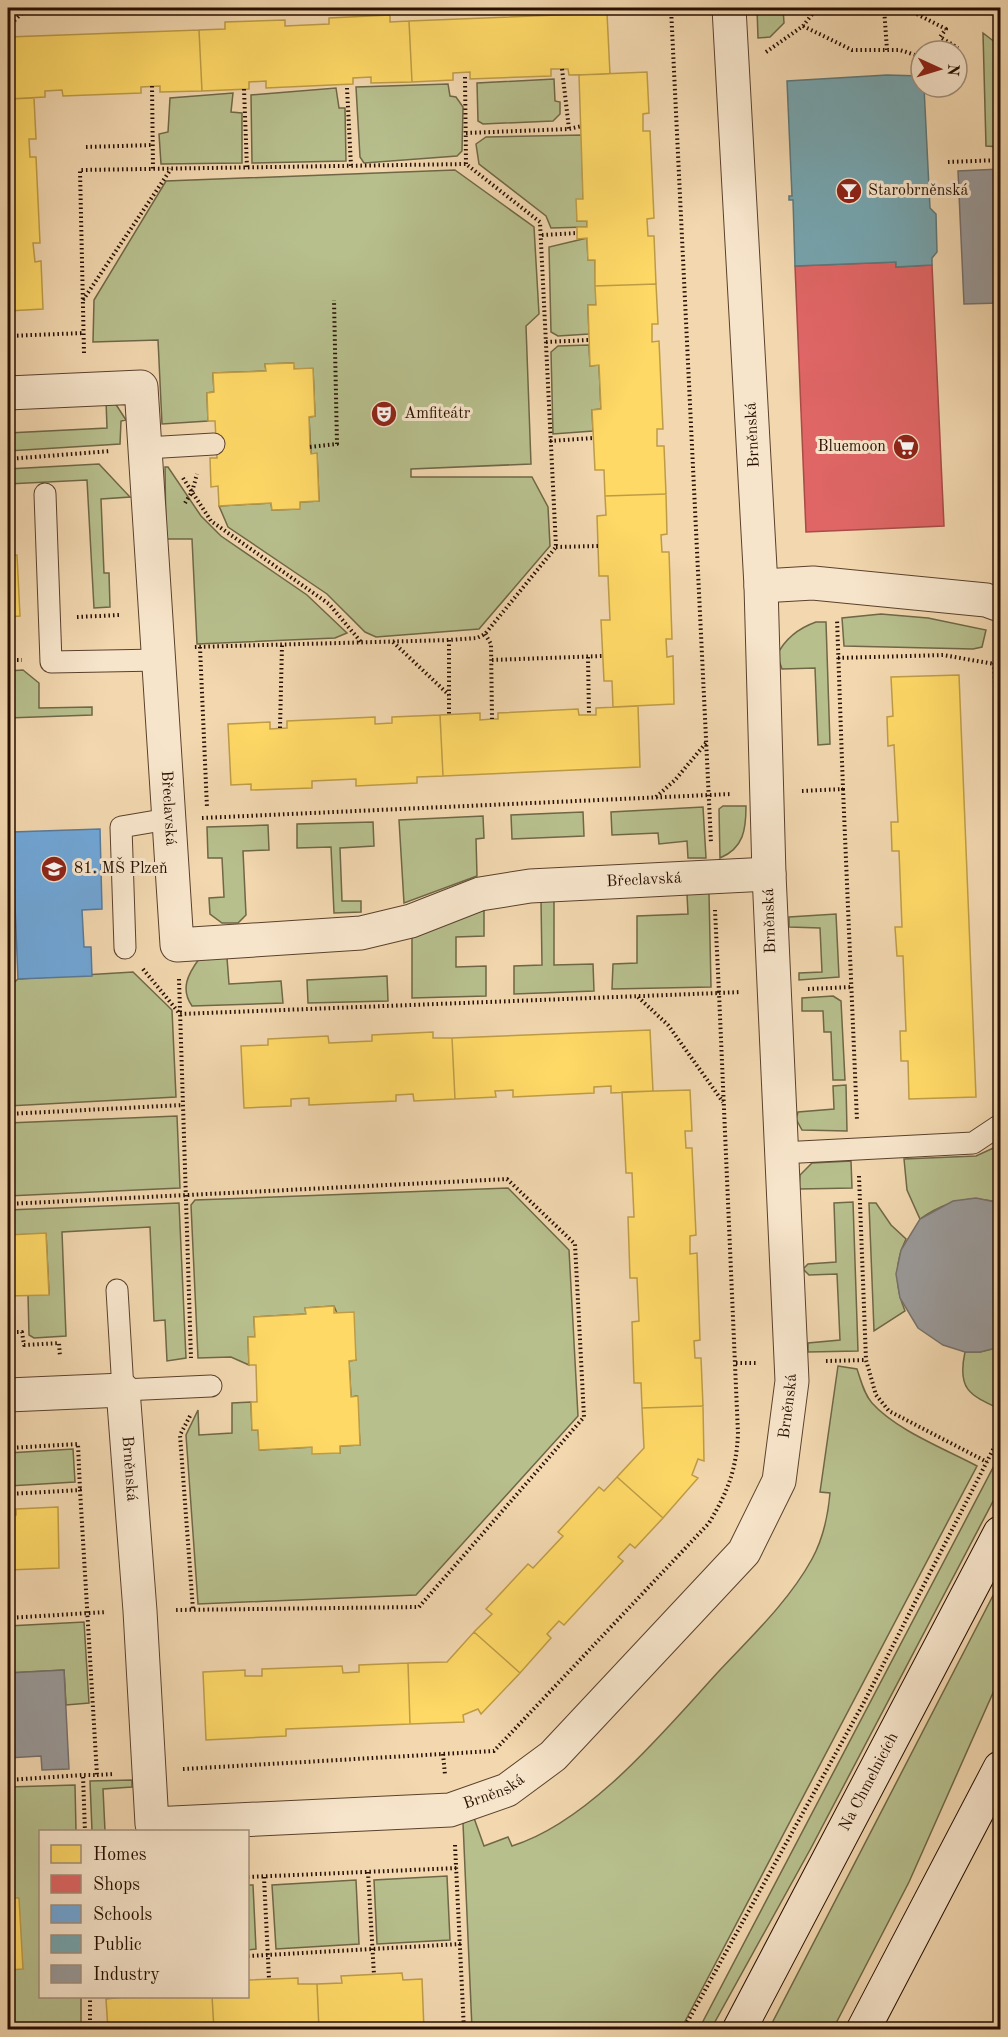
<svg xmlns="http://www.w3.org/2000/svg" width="1008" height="2037" font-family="'Old Standard TT',serif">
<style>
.green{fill:#b7bf8d;stroke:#6f6746;stroke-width:1.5}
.homes{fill:#ffd966;stroke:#be9c47;stroke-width:1.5}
.shops{fill:#e06666;stroke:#a84c47;stroke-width:1.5}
.schools{fill:#6fa8dc;stroke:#597a9a;stroke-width:1.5}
.public{fill:#76a5af;stroke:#5e787a;stroke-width:1.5}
.industry{fill:#999;stroke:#77706b;stroke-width:1.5}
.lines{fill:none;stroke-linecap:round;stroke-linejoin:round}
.lane-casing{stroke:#5a412c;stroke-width:23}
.street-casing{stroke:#5a412c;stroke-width:35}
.secondary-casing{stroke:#270f00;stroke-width:35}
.path{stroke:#270f00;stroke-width:4;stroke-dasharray:1.5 3;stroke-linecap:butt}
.lane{stroke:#f7e5cb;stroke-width:21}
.street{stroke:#f7e5cb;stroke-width:33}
.secondary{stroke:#f7e5cb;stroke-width:33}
.labels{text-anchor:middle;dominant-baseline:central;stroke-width:6;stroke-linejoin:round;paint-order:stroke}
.poi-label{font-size:16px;fill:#270f00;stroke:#f7e5cb;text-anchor:start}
.street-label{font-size:16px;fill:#270f00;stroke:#f7e5cb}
</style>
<rect width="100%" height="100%" fill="#f2d7af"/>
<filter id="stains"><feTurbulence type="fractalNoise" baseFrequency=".00333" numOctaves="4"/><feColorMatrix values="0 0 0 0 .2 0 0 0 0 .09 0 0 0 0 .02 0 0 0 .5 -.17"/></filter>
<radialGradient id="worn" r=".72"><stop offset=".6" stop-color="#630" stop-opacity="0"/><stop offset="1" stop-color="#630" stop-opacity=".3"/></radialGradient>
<!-- green -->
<path class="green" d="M757 8H783L784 23 770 37 758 38Z
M983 33 1000 46V147L986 146Z
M554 79 555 101 560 102V114L553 121 483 124 478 121 477 83Z
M448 84 450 96 456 97 463 107 462 151 457 156 364 163 360 157 356 87Z
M336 88 339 108H345L346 161 252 163 251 95Z
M233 93 231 112 242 113V163L161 164 159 134 168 132 170 98Z
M582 135 583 199 577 221H587V227L551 228 546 216 479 164 476 144 486 137Z
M455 170 534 227 539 314 526 326 531 464 411 469V477H532L548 507 550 546 479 629 376 637 365 632 327 594 228 527 219 506 271 503 272 510 299 509 300 502 319 501 317 454H311L309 417 315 416 313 369H294L293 363 265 364 266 371 213 373 214 392 207 393 208 421 162 424 158 340 93 342 94 300 166 181Z
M587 238 588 260H595L596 305H588L589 334 558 336 551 332 549 247Z
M589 345 590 366 599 365 601 409 592 410 593 431 553 434 551 352 558 346Z
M106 400 115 403 126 420 121 421 120 444 8 451V433L107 428Z
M99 464 130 497 101 499 104 573H109L110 607 94 608 87 480 8 484V469Z
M165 467H168L201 516 221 536 307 595 347 633 335 638 197 644 192 539H166Z
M881 614 928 618 986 630 982 647 973 649 844 646 842 618Z
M816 622H826L830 744 818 745 815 668 782 669 777 655C785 639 799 628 816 622Z
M23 670 39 683V708L92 707V715L8 718V671Z
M723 806H746C746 829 744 848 720 858L719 809Z
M703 807 706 858H688L687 841 659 844 658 833 612 835 611 812Z
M583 812 584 836 512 839 511 815Z
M483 816 484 838 476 839 477 876 404 903 399 820Z
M373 822 374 846 340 848 342 901H361V912L334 913 331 847 297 848V824Z
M268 825 269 850 243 851 246 915 238 923H222L210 914 209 898 224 897 222 858H208L207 827Z
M709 893 711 987 612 989 613 964 637 963V916L688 914 687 894Z
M554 899V965L593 964 594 991 514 994V966L542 965 541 900Z
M484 910V936L456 937V967L486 966V996L412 998V935Z
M836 914 839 977 799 980V973L822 972 820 928 789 927V917Z
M227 958 229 984 281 981 283 1003 192 1006C180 989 188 974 199 959Z
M133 972 172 1010 176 1097 8 1106V988L18 979Z
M387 976 388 1001 308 1003 307 980Z
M833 996 841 1001 845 1080H833L831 1032H824L823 1011H802V998Z
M846 1085 847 1131 802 1130 796 1119 798 1112 834 1109 833 1086Z
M177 1116 180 1188 8 1196V1123Z
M1000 1145V1203C971 1194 945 1201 920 1219L907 1190 904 1159 976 1156Z
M851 1161 852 1188 799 1189 800 1175 812 1163Z
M508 1188 569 1250 578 1416 416 1595 198 1604 186 1435 198 1410 199 1435 232 1433V1403L251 1402 252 1430H258L260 1450 312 1447 340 1453V1446L360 1445 357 1396 351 1397 349 1361 356 1360 334 1306 305 1308 306 1314 254 1317 255 1337H248L249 1365 231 1357 198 1358 191 1205 195 1200Z
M853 1202 858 1351 808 1352V1343L840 1340 837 1274 809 1275 803 1269 808 1264 836 1262 834 1203Z
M179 1203 186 1358 167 1361 165 1320 154 1321 150 1227 62 1232 66 1336 34 1338 29 1335 28 1295 49 1294 46 1234 8 1235V1210Z
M869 1203H876L891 1225 906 1239C894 1263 895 1287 905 1311L874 1331Z
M1000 1347V1409C969 1395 957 1389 965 1352H980Z
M838 1366 857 1369C861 1381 864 1394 872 1403 896 1430 945 1449 977 1466L681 2029H472L463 1823 474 1818 484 1846 508 1837 512 1846C590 1822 665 1730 719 1671 752 1636 789 1601 812 1559 823 1539 828 1516 830 1493L820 1492Z
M73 1449 75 1482 9 1486 8 1453Z
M996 1462 1000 1465V1488L811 1848 711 2029H699Z
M1000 1582V1677L909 1882 833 2029H769Z
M84 1622 89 1703 66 1705 64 1670 8 1673V1626Z
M132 1780V1787L103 1789 105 1831H92L90 1781Z
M75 1785 76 1831 40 1832V1996L81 1997V2029H22L18 2023H8V1787Z
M447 1876 450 1940 377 1944 374 1880Z
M356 1880 359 1944 276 1949 272 1885Z
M248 1885H253L256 1949 248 1950Z"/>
<!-- homes -->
<path class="homes" d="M607 13 610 74 569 75 568 69H551V76L470 79V72L453 73V80L412 82 409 21Z
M390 15V22L409 21 412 82 371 83V77L353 78V84L266 88V81L249 82V89L202 91 199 30 225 29V22L285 20V26L329 24V18Z
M199 30 202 91 160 92V86L141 87V93L63 96 62 90 45 91V97L8 99V37Z
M647 72 649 113 643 114V131H650L654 218 647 219 648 236H654L656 284 595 286V260H588L587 238 577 239V227H587V221H577L576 199H583L579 75Z
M34 98 36 139H29L30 157H36L40 243H33L35 262 41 261 43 309 8 311V99Z
M656 284 658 324H652V342L659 341 663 429H657V446H664L666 494 605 496 604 470H595L592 410 601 409 599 365 590 366 588 305H596L595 286Z
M294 363V369L313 368 315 416 309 417 310 447 311 454 317 453 319 501 300 502V509L272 510 271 503 219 506 218 486 211 487 210 458H217L215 421H208L207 393 214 392 213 373 266 371 265 364Z
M666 494 667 534 661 535 662 552H669L672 639H666L667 657 673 656 674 704 613 707 612 681H604L601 620H610L608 576H599L597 516 606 515 605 496Z
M17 555 20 616 8 617V556Z
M959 675 976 1097 909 1099 908 1061H901L900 1031H906L903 956H897L895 927H902L899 851H892L891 822H898L894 745 888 746 887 717 893 716 891 677Z
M638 706 640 767 443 776 440 715 480 713V720L492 719H498V713L578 709 579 715H596V708Z
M440 715 443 776 417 777V783L356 786V779L312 781V788L251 790V784L231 785 228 724 270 722V729L287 728V721L375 717V724L392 723V717Z
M650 1030 653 1091 611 1093V1086L594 1087V1093L513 1097V1090L495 1091 496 1097 455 1099 452 1038Z
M433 1032V1038H452L455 1099 414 1101 413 1094 396 1095V1101L309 1105V1098L291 1099V1106L244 1108 241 1046 268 1045V1039L328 1036 329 1043 372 1041V1035Z
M690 1090 692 1131H685L686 1148H692L696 1235 690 1236V1254L697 1253 700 1340 694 1341 695 1358H701L703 1406 642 1408 641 1383H634L632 1322 639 1321 637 1278H630L628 1217H634L632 1173H626L622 1092Z
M46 1233 49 1295 8 1296V1235Z
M334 1306V1313L354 1312 356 1360 349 1361 351 1397 358 1396 360 1445 340 1446V1453L312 1454V1447L259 1450 258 1430H252L251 1402H257L256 1365H249L248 1337H255L254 1317 306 1314 305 1308Z
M703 1406 704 1461 698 1459 692 1475 698 1478 663 1518 617 1477 644 1448 642 1408Z
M617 1477 663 1518 635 1548 630 1544 618 1557 623 1561 564 1625 559 1621 547 1634 551 1638 520 1673 474 1632 492 1614 486 1609 528 1564 533 1568 563 1536 558 1532 599 1487 604 1491Z
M58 1507 59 1568 8 1570V1515H16V1509Z
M474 1632 520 1673 481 1714 478 1709 463 1715 464 1722 410 1724 408 1663 447 1662Z
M408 1663 410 1724 286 1729V1736L206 1740 203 1672 245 1670V1676H262V1669L342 1666 343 1673 359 1672V1665Z
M8 1898H19L23 1969 8 1970Z
M402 1973 403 1980 422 1979 424 2030H319L317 1984 342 1983 341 1976Z
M298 1978V1984H317L319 2030H214L212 1996H248V1980Z
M133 1996H212L214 2030H108L106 1999Z"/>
<!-- shops -->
<path class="shops" d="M896 262V267L932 265 944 526 806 532 795 266Z"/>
<!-- schools -->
<path class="schools" d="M100 829 102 909 82 910 84 947H91L92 976 18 979 12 832Z
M15 912V926H8V913Z"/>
<!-- public -->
<path class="public" d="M887 75 921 76V87H924L930 208 936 214 937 252 932 258V265L896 267V262L795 266 793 200H789V196H792L787 81Z"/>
<!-- industry -->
<path class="industry" d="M1000 169V303L964 304 958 171Z
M976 1198 1000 1203V1347L980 1352H965L943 1345 918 1328 900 1298 896 1274 901 1250 920 1219 953 1201Z
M64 1670 69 1769 42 1770 41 1756 8 1758V1673Z"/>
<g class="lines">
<!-- lane casing -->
<g class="lane-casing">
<path id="lane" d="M146 448 214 444
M45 494 51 662 159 660
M125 948 121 827 168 819
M781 1153 973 1143 1000 1125
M117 1290 123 1390 211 1386"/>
</g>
<!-- street casing -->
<g class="street-casing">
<g id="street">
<path id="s1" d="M8 393 141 387 177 945 361 933 411 921 480 894 530 886 769 874"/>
<path d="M761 586 813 583 986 600 1000 605"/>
<path id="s2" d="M8 1395 123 1390 140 1611 152 1824 450 1810 507 1790 553 1756 744 1552 779 1481 792 1381 769 874 761 586 729 8"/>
</g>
</g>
<!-- secondary casing -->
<g class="secondary-casing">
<g id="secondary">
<path id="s3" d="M739 2030 1000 1533"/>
<path d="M863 2030 1000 1768"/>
</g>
</g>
<!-- path -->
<path class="path" d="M671 8 711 843
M884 8 887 50
M905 8 946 29 940 37 958 48
M803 26 852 50H900L921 57
M8 27 27 8
M766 52 803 26 817 8
M562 69 569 129
M465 77 466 164
M152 86 153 169
M347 88 351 166
M244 89 247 168
M466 133 569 129 582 126
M86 147 153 145
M948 162 1000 160
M542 235 577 233
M83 300 171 169
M8 336 84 333
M546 342 589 340
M84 353 80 170 466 164 540 222 556 547 485 634 477 638 449 640 193 647
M550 441 593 438
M310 447 337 444 334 300
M8 459 111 451
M183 478 211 521 329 604 361 642
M185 503 192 492 197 474
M556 547 598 546
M77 617 120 615
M485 634 491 644 492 719
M449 640V714
M393 642 449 695
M200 647 207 808
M588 657 589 715
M838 658 943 655 1000 665
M8 660H22
M492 660 602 656
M994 663 1000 799
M280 728 282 645
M843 789 857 1121
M802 791 843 789 837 619
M656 797 675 780 706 743
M202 818 731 794
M143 969 180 1014 719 993 715 910
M179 979 191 1358
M808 989 852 987
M638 997 668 1025 723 1102
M8 1114 183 1105
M859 1176 866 1360
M8 1204 507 1179 575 1244 584 1417 419 1607 176 1610
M8 1332H22L24 1345 59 1343 60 1357
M826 1361 866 1360 876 1395 889 1411 987 1462
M736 1363H756
M190 1416 180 1435 193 1610
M8 1448 78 1444 80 1490
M8 1494 80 1490 97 1775H83L85 1832
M8 1618 106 1612
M443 1754 445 1775
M183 1769 494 1751 709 1523C728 1491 736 1471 738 1434L719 993 741 992
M97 1775 113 1774
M8 1780 83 1775
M455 1845 464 2030
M368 1872 374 1975
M248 1877 458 1868
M264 1877 269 1979
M248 1956 461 1944
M90 1996V2030
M683 2030 863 1704 1000 1436"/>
<!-- lane -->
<use href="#lane" class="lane"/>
<!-- street -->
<use href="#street" class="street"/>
<!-- secondary -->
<use href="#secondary" class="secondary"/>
</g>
<!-- icons -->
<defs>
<g id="bar-disc" transform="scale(1.35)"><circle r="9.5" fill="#8f2418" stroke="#f7e5cb"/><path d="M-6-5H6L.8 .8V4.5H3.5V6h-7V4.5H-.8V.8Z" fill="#fff"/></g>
<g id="theatre-disc" transform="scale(1.35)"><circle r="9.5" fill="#8f2418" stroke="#f7e5cb"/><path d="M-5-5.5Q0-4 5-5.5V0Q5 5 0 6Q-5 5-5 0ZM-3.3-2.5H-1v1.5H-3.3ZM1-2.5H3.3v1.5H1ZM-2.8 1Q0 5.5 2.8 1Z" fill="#fff"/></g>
<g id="supermarket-disc" transform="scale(1.35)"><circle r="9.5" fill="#8f2418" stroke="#f7e5cb"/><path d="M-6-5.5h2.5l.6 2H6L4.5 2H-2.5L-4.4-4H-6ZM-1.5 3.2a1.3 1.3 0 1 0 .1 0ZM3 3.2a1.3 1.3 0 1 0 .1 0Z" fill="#fff"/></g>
<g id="school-disc" transform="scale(1.35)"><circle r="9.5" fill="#8f2418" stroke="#f7e5cb"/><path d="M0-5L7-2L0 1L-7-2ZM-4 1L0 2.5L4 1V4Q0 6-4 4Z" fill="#fff"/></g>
</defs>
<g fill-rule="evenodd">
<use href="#bar-disc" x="849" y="191"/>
<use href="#theatre-disc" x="384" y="414"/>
<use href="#supermarket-disc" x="906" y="447"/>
<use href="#school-disc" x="54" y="869"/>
</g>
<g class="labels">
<!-- poi labels -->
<g class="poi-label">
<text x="868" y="191">Starobrněnská</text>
<text x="404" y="414">Amfiteátr</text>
<text x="886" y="447" text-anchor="end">Bluemoon</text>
<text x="74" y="869">81. MŠ Plzeň</text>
</g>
<!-- street labels -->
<g class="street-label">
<text transform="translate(753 435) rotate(-93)">Brněnská</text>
<text stroke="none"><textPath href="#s1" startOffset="555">Břeclavská</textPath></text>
<text stroke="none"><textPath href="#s1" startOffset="1167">Břeclavská</textPath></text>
<text transform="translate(770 921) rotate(-92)">Brněnská</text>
<text stroke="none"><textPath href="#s2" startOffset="1400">Brněnská</textPath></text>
<text stroke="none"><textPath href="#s2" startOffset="194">Brněnská</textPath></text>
<text stroke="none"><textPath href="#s3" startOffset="280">Na Chmelnicích</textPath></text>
<text stroke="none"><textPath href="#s2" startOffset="896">Brněnská</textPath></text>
</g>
</g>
<!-- margin -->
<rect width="1008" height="2037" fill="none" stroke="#f2d7af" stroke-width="30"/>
<rect x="9" y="9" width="990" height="2019" fill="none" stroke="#270f00" stroke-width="3"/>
<rect x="15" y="15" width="978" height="2007" fill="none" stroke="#270f00" stroke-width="1.5"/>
<!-- legend -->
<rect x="39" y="1830" width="210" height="168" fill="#f7e5cb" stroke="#a48f7a" stroke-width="1.5"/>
<rect x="51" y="1845" width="30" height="18" fill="#ffd966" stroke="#a48f7a" stroke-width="1.5"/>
<text x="93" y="1860" font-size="18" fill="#270f00">Homes</text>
<rect x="51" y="1875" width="30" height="18" fill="#e06666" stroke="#a48f7a" stroke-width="1.5"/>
<text x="93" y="1890" font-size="18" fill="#270f00">Shops</text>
<rect x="51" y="1905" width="30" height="18" fill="#6fa8dc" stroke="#a48f7a" stroke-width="1.5"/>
<text x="93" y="1920" font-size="18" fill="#270f00">Schools</text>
<rect x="51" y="1935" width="30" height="18" fill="#76a5af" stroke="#a48f7a" stroke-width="1.5"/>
<text x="93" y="1950" font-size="18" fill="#270f00">Public</text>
<rect x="51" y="1965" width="30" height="18" fill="#999999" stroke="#a48f7a" stroke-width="1.5"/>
<text x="93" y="1980" font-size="18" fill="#270f00">Industry</text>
<!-- north arrow -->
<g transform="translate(939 69) rotate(94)"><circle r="28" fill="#f7e5cb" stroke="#a48f7a" stroke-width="1.5"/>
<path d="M0-4.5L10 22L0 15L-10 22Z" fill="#8f2418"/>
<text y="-9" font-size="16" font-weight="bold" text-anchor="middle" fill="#270f00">N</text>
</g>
<rect width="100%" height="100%" filter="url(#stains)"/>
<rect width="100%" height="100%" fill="url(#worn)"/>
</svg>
